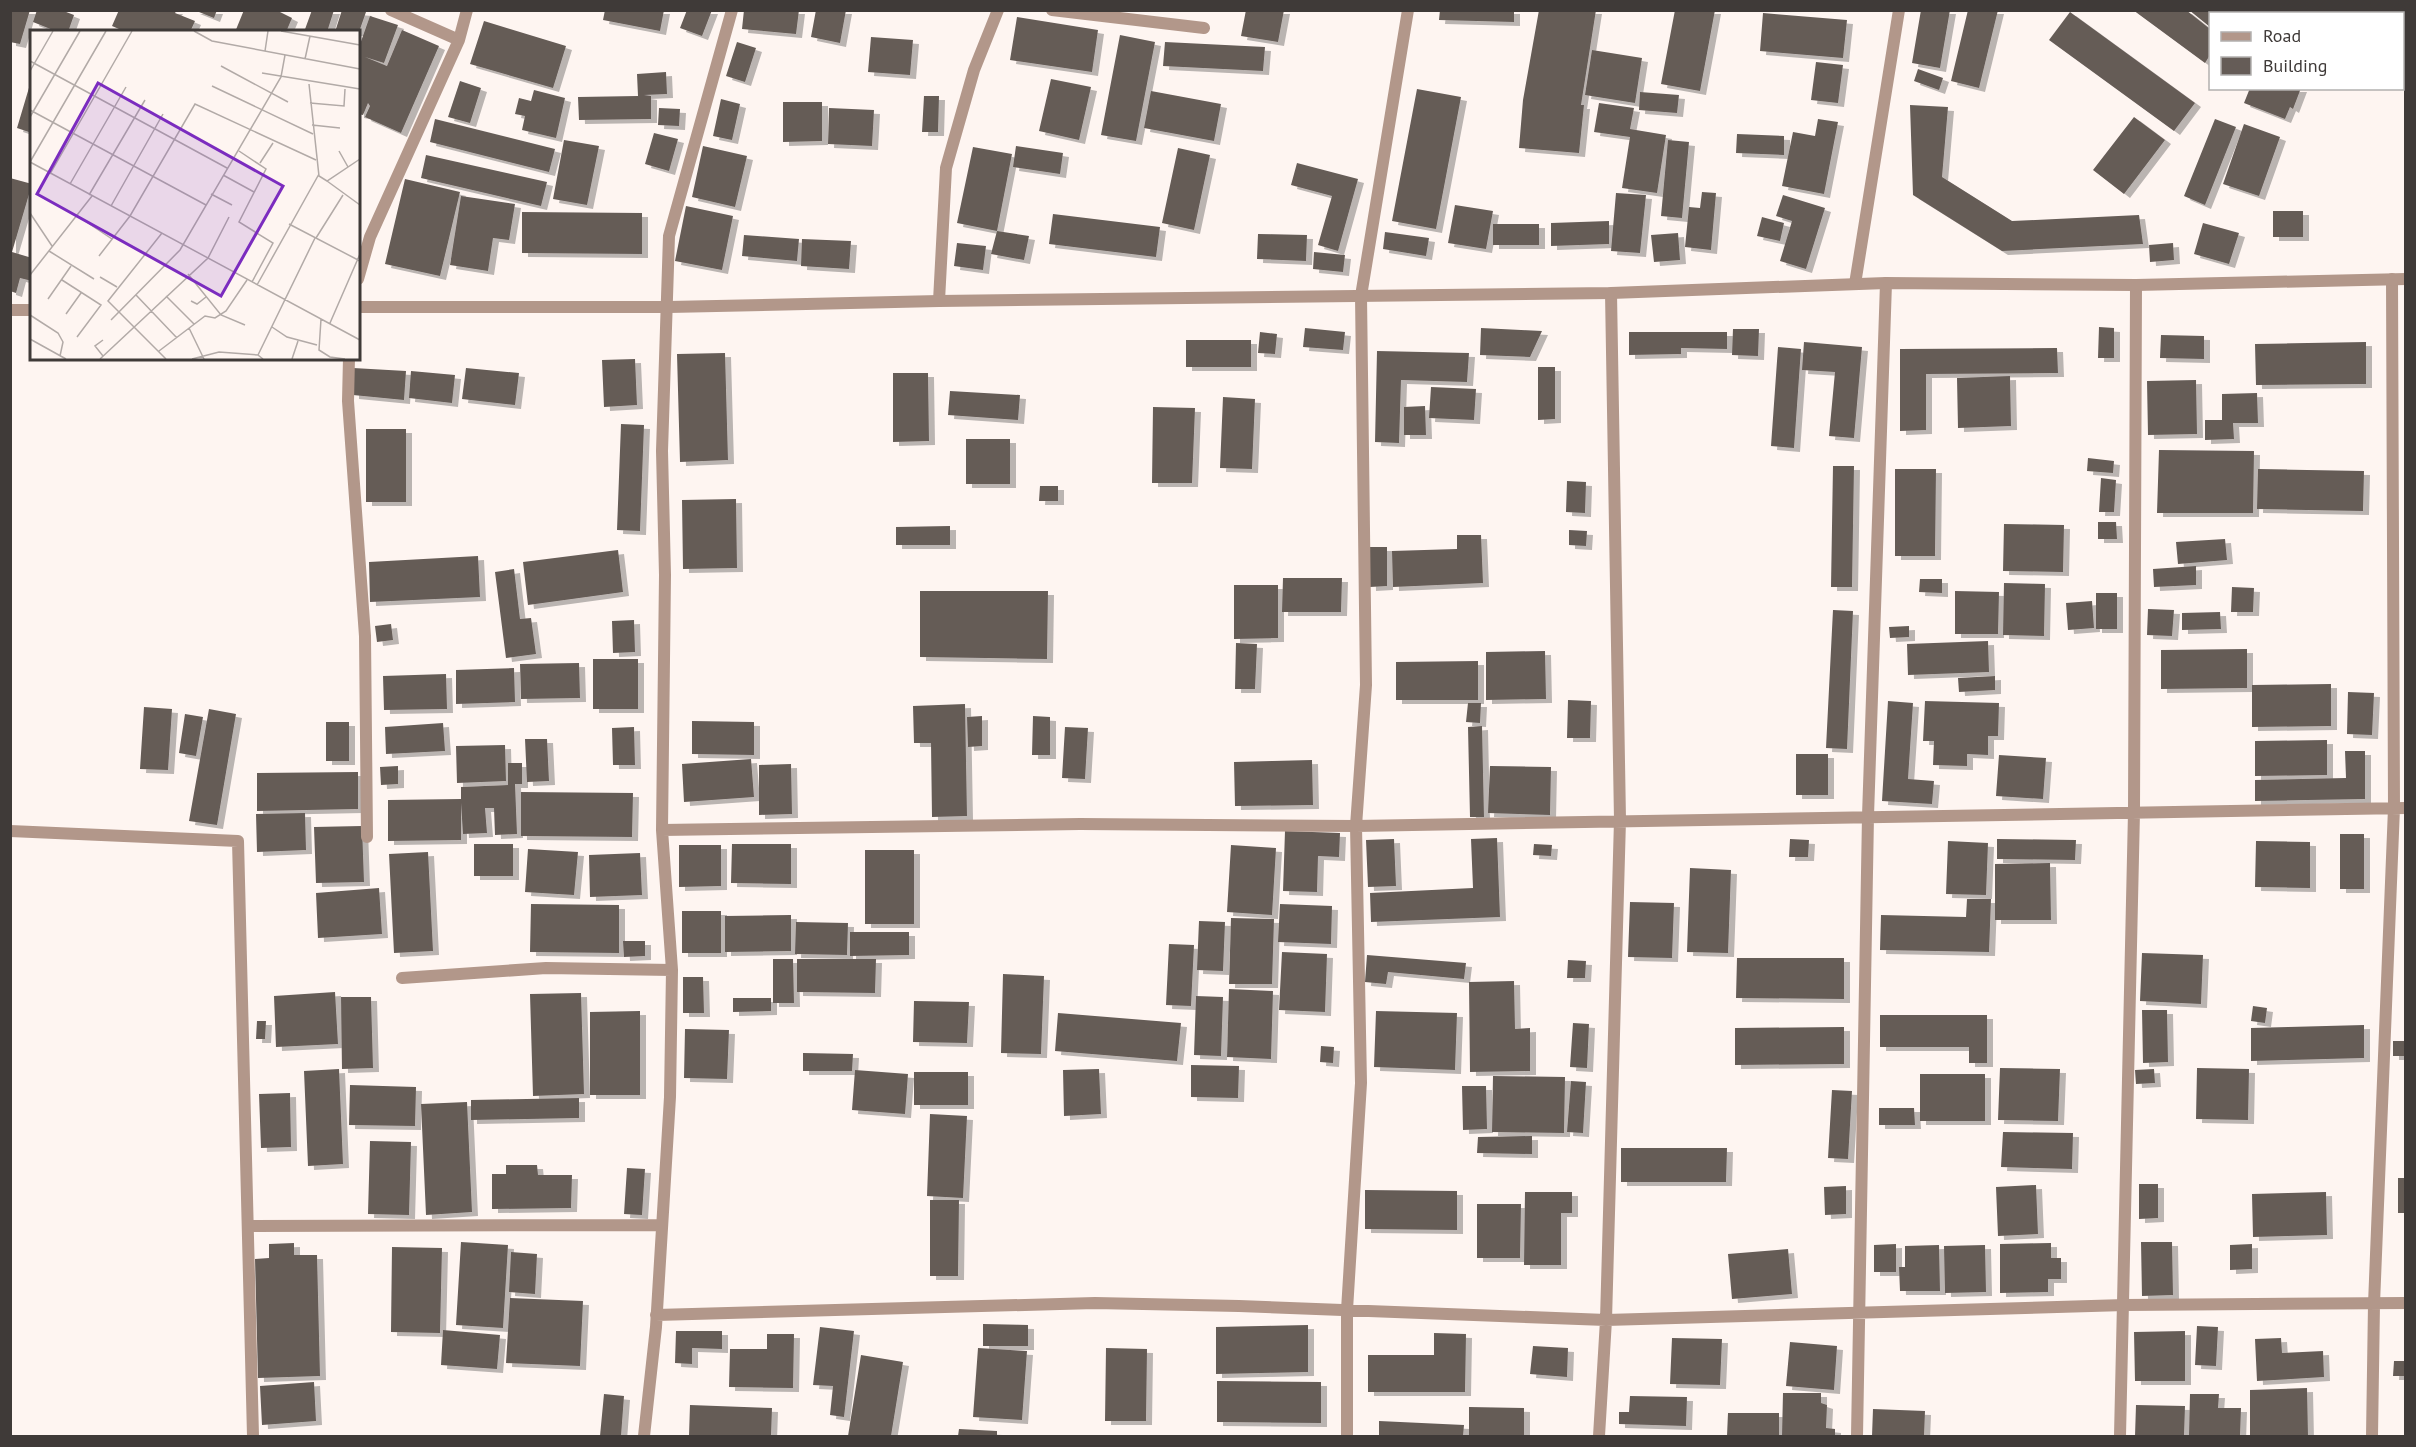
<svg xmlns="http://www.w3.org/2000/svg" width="2416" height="1447" font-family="'PT Sans',sans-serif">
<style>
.building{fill:#655c57;filter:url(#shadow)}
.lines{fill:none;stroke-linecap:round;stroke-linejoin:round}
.minor{stroke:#b2978a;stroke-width:12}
.tertiary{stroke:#b2978a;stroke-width:12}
.inset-road{fill:none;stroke:#b2aaa7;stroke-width:1.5}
.view{fill:#7b2cbf;fill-opacity:0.15;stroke:#7b2cbf;stroke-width:3}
.inset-edge{fill:none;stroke:#3f3a38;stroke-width:3}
</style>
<defs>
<filter id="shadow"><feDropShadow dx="6" dy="4" stdDeviation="0" flood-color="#0004"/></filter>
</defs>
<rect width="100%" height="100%" fill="#fef5f1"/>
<!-- building -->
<path class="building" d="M10 10H30L20 44 10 42Z
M37 10H61L74 15 68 32H58L33 22Z
M119 10H177L175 13 195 21 190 32H126L112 26Z
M194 10H217L214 18Z
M244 10H276L292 18 286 32H235Z
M312 10H334L327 32H304Z
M342 10 366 12 359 32H335Z
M605 10H664L660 31 603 20Z
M687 10H712L702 36 680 28Z
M744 10H799L796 34 742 29Z
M816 10H846L840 43 811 37Z
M1246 10H1284L1278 42 1241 36Z
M1440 10H1514V22L1439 20Z
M1539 10H1596L1581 105H1584L1579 153 1519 148 1523 100Z
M1675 10H1715L1700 91 1661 84Z
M1921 10H1950L1940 68 1912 63Z
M1968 10H1998L1979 88 1951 81Z
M2133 10H2186L2210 29V55L2205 63Z
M2189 10H2233L2231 14H2210V27Z
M2259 10H2331L2329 14H2260Z
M2388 10H2406V48L2403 47V14H2387Z
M2070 12 2195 103 2174 131 2049 40Z
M1763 13 1847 20 1843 58 1760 51Z
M370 16 398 25 384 63 365 57 387 66 402 30 439 46 401 133 365 117 370 106 368 103 363 115 358 114V50Z
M1017 17 1098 30 1092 72 1010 60Z
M484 21 566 46 553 88 470 64Z
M1120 35 1155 42 1136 141 1101 135Z
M871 37 913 40 910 75 868 72Z
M737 42 756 48 745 82 726 76Z
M1165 42 1265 47 1263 71 1163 66Z
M1592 50 1642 58 1635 103 1585 95Z
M1816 62 1843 65 1838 103 1811 100Z
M1918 69 1943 78 1939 90 1914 81Z
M666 72 667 94 644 95 651 96V119L579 120 578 97 638 96 637 74Z
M1051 79 1091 87 1079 140 1039 131Z
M31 81H32V133L17 128Z
M460 81 481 88 470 123 448 117Z
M2250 88H2301L2293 109 2290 107 2285 119 2244 103Z
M1417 89 1461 97 1436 229 1392 221Z
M534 90 565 98 556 138 522 130 525 116 515 114 519 98 531 101Z
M1151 91 1221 104 1214 141 1144 128Z
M1640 92 1679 95 1677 113 1639 110Z
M924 96H939L938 132H922Z
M721 99 740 104 732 140 713 136Z
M783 102H822V141L783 142Z
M1599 103 1634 108 1630 129 1666 135 1657 193 1622 188 1630 137 1594 132Z
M1910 105 1948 107 1942 177 2012 221 2139 215 2143 244 2002 251 1913 195Z
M659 108 680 109 679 126 658 125Z
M829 108 874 110 872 146 828 144Z
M2134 117 2165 140 2124 194 2093 170Z
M435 119 555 149 549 172 430 142Z
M1818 119 1838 122 1824 194 1782 186 1793 132 1815 136Z
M2215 119 2236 127 2205 205 2184 196Z
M2244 124 2280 137 2259 196 2223 184Z
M654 133 678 139 669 171 645 164Z
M1737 134 1784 136V155L1736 153Z
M564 140 599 146 587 205 553 199Z
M1668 140 1689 142 1682 218 1661 216Z
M703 146 747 156 735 207 692 197Z
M1016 146 1063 153 1060 174 1013 167Z
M973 147 1012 154 997 231 1029 236 1024 260 991 254 997 231 957 223Z
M1178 148 1210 155 1194 230 1162 223Z
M426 155 547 182 541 206 421 178Z
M1297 163 1358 179 1338 251 1318 245 1332 196 1291 185Z
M10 178 32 184 12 252 32 258V281L20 278 16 293 10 291Z
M405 179 460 192 440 276 385 264Z
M1702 192 1716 193 1711 250 1685 247 1689 207 1700 208Z
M1616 193 1646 195 1640 253 1611 251Z
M1783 195 1825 208 1806 269 1780 261 1792 221 1776 216Z
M461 196 515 204 509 240 493 238 488 271 450 265Z
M1455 205 1493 211 1486 249 1448 243Z
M686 206 733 216 722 270 675 261Z
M2273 211H2303V237H2273Z
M522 212 642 213V254L522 253Z
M1053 214 1160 227 1156 257 1049 244Z
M1762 217 1784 223 1780 241 1757 236Z
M1609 221V244L1551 246V223Z
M2203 223 2239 233 2229 264 2194 254Z
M1493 224H1539V245H1493Z
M1385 232 1429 238 1426 256 1383 249Z
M1678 233 1680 260 1654 262 1651 235Z
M1258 234 1307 235 1306 261 1257 259Z
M744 235 799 239 797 261 742 256Z
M802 239 851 241 849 269 801 266Z
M957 243 986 246 983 270 954 266Z
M2173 243 2174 260 2150 262 2149 245Z
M1314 252 1345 255 1343 272 1313 269Z
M2099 327 2114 328V358H2098Z
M1305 328 1345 332 1343 350 1303 347Z
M1481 328 1542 331 1530 357 1480 355Z
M1733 329H1759L1758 356 1732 355Z
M1260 332 1277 334 1275 354 1258 353Z
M1629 332H1727V349L1681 348V354L1629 355Z
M2161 335 2204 336V359L2160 358Z
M1186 340H1251V367H1186Z
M1804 342 1862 347 1854 438 1829 436 1835 372 1802 370Z
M2366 342V384L2256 385 2255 344Z
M1778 347 1801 349 1794 448 1771 446Z
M2057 348 2058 373 1926 374V430L1900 431V349Z
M1377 351 1469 353 1467 382 1401 380 1399 443 1375 442Z
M725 353 728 460 680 462 677 354Z
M635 359 637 405 604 407 602 360Z
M1538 367H1555V419L1538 420Z
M353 368 406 371 404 400 353 395Z
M466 368 519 373 515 405 462 399Z
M411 371 455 375 452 403 409 398Z
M893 373H928L929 441 893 442Z
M2010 376 2011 426 1958 428 1957 378Z
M2196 380 2197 434 2148 435 2147 381Z
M1431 387 1476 389 1474 420 1429 418Z
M950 391 1020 395 1018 420 948 415Z
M2257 393 2258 423H2233L2234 439 2205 440V420H2222V394Z
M1223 397 1255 399 1252 469 1220 468Z
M1425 406 1426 435H1404V407Z
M1153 407 1195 408 1192 483H1152Z
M621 424 644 425 640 531 617 530Z
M366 429H406V502H366Z
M966 439H1010V484H966Z
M2159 450 2254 451 2253 513H2157Z
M2088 458 2114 461 2113 473 2087 471Z
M1833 466H1854L1852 587H1831Z
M1895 469H1936L1935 556H1895Z
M2258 469 2364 471 2363 511 2257 509Z
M2101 478 2116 480 2114 512H2099Z
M1567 481 1586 482 1585 513 1566 512Z
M1040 486H1058V501H1039Z
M736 499 737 568 683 569 682 500Z
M2098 522H2116L2117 539H2098Z
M2004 524 2064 525 2063 572 2003 571Z
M950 526V545H896V527Z
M1569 530 1587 531 1586 546 1569 545Z
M1457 535H1481L1483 583 1393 587 1392 551 1457 549Z
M2225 539 2227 560 2178 564 2176 542Z
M1369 547H1387V586L1370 587Z
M618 550 623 592 528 605 523 562Z
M478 556 480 597 370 602 369 562Z
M2196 566V585L2154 587 2153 569Z
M514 569 520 619 531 618 536 654 506 658 495 572Z
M1283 578H1342L1341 612H1282Z
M1920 579H1942V593L1919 592Z
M2004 583 2045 584 2044 636 2003 635Z
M1234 585H1278V638L1234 639Z
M2232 587 2254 588 2253 612H2231Z
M920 591H1048L1047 659 920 657Z
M1955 591 1999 592 1998 634H1955Z
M2096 593H2117V629H2096Z
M2092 601 2094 628 2068 630 2066 603Z
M2148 609 2174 610 2172 636 2147 635Z
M1833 610 1853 611 1847 749 1826 748Z
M2220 612 2221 629 2182 630V613Z
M634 620 635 652 613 653 612 621Z
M391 624 393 640 377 642 375 626Z
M1909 626V637L1890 638 1889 627Z
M1988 641 1989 672 1908 675 1907 644Z
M1236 643 1257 644 1255 689H1235Z
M2247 649V688L2161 689V650Z
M1545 651 1546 699 1486 700V652Z
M593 659H638V709H593Z
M1478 661V700H1396V662Z
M579 663 580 698 521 699 520 664Z
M514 668 515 702 456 704V670Z
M446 674 447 709 384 710 383 676Z
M1995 676V690L1959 692 1958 678Z
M2331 684V726L2252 727V685Z
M2348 692 2374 693 2372 735 2347 734Z
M1568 700 1591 701 1590 738H1567Z
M1888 701 1913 703 1908 779 1934 781 1932 804 1882 801Z
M1925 701 1999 703 1998 736H1988V755L1967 754V766L1933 765 1934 741H1923Z
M1468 703H1481L1480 723 1466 722Z
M965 704 967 816 932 817 931 743H914L913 706Z
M144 707 172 709 168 770 140 769Z
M209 709 236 714 217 825 189 821Z
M185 714 203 717 196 756 179 753Z
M982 716V746L968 747 967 717Z
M1033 716 1050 717V755H1032Z
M692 721 754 722V755L692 754Z
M326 722H349V761H326Z
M443 723 445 751 386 754 385 727Z
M1482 726 1484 817H1470L1468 727Z
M634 727 635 765H613L612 728Z
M1065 727 1088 728 1085 779 1062 778Z
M525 739H547L549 781 527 782Z
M2327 740V775L2255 776V741Z
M505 745 506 781 457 783 456 746Z
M2345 751H2365V799L2255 801V780L2346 778Z
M1796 754H1828V795H1796Z
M1999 755 2046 758 2043 799 1996 796Z
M751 759 754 797 684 802 682 764Z
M1312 760 1313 805 1235 806 1234 762Z
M508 763H522V784H515L517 834 495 835 494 808H485L487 833 463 834 461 803V840L388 841V800L461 799V787L508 785Z
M791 764 792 814 759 815V765Z
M398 766V784L381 785 380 767Z
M1490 766 1551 767 1550 815 1488 813Z
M358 772V809L257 811V773Z
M521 792 633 793 632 837 521 836Z
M305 813 306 850 257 852 256 814Z
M362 826 364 882 316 883 314 827Z
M1285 831 1340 833 1339 857 1318 856 1317 892 1283 891Z
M2340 834H2364V889H2340Z
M1497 838 1500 917 1371 922 1370 893 1473 888 1471 839Z
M1394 839 1396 886 1368 887 1366 840Z
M1790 839 1809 840 1808 857H1789Z
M1997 839 2076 840 2075 860 1997 859Z
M1948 841 1988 843 1986 895 1946 894Z
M2256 841 2310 842V888L2255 887Z
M474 844H513V876H474Z
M732 844H791V884L731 883Z
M1534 844 1552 845 1551 856 1533 855Z
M679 845H721V886L679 887Z
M1231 845 1276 848 1272 915 1227 912Z
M528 849 578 852 574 895 525 892Z
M865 850H914V924H865Z
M428 852 433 951 394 953 389 854Z
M640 853 642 895 590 897 589 855Z
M2050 863 2051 920H1995V864Z
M1690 868 1731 870 1728 953 1687 952Z
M379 888 382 934 318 938 316 893Z
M1967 899H1991L1989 952 1880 950 1881 915 1966 917Z
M1630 902 1674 903 1672 958 1628 957Z
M531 904 619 905V953L530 952Z
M1280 904 1332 906 1331 944 1278 942Z
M682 911H721V953H682Z
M791 915V951L725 952V916Z
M1231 918 1274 919 1272 984H1229Z
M1199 921 1225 922 1223 971 1197 970Z
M796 922 848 923 847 955 795 954Z
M850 932H909V955L850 956Z
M623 941H645V956L624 957Z
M1169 944 1194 945 1191 1006 1166 1005Z
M1282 952 1327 954 1325 1012 1279 1010Z
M2142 953 2203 955 2201 1004 2140 1001Z
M1367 955 1466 963 1464 979 1388 972 1386 984 1365 982Z
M1737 958H1844V999L1736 998Z
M773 959H793L794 1003H773Z
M797 959H876L875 993 797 992Z
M1568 960 1586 961 1585 978H1567Z
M1003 974 1044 976 1041 1054 1001 1053Z
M683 977H703L704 1013H683Z
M1514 981 1515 1029 1530 1028V1071L1470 1072 1469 982Z
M1229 989 1273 991 1271 1059 1227 1057Z
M335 992 338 1044 276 1047 274 996Z
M581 993 584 1094 533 1096 530 994Z
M1196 996 1223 997 1221 1056 1194 1055Z
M341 997H371L373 1068 342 1069Z
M733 998H771V1011L733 1012Z
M914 1001 969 1002 967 1043 913 1042Z
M2253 1006 2267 1008 2265 1023 2251 1021Z
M2142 1010H2167L2168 1062 2143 1063Z
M640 1011V1095H590V1012Z
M1376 1011 1457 1013 1455 1070 1374 1067Z
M1058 1013 1181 1023 1177 1061 1055 1051Z
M1880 1015H1987V1063H1969V1047H1880Z
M257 1021H266L265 1039H256Z
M1573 1023 1589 1024 1587 1068 1570 1067Z
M2364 1025V1058L2251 1061V1028Z
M1844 1027V1064L1735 1065V1028Z
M685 1029 729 1030 727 1079 684 1078Z
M2393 1041H2406V1056H2393Z
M1321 1046 1334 1047 1333 1063 1320 1062Z
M803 1053 853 1054 852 1071H803Z
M1191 1065 1239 1066 1238 1098 1191 1097Z
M2000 1068 2060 1069 2058 1121 1998 1120Z
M2197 1068 2249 1069 2248 1120 2196 1119Z
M339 1069 343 1164 308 1166 304 1071Z
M1099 1069 1101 1114 1064 1116 1063 1070Z
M2154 1069 2155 1083 2136 1084 2135 1070Z
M855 1070 908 1074 905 1114 852 1110Z
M914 1072H968V1105H914Z
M1920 1074H1985V1121H1920Z
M1493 1076 1565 1077 1564 1133 1492 1132Z
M1571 1081 1586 1082 1583 1133 1567 1132Z
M350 1085 416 1087 415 1126 349 1125Z
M1462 1086H1486L1487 1129 1463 1130Z
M1832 1090 1852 1091 1848 1159 1828 1158Z
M290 1093 291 1147 261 1148 259 1094Z
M579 1098V1118L471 1120V1100Z
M467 1102 472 1212 426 1215 421 1104Z
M1879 1108H1914L1915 1125H1879Z
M930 1114 967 1116 963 1198 927 1196Z
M2003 1132 2073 1133 2072 1169 2001 1167Z
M1532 1136V1154L1477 1153 1478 1137Z
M370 1141 411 1142 409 1215 368 1214Z
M1621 1148H1727L1726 1182H1621Z
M506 1165H537L538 1175H572L571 1208 492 1209V1174H506Z
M627 1168 645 1169 642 1215 624 1214Z
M2398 1178H2406V1213H2398Z
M2139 1184H2158V1218L2139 1219Z
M2036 1185 2038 1234 1998 1236 1996 1187Z
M1846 1186V1214L1825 1215 1824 1187Z
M1365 1190 1457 1191V1230L1365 1229Z
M1525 1192H1572V1213H1561V1265H1524Z
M2326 1192 2327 1235 2253 1237 2252 1194Z
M930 1200H959L958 1276H930Z
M1477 1204H1521L1520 1258H1477Z
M461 1242 508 1245 503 1328 456 1325Z
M2141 1242H2172L2173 1295 2142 1296Z
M294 1243V1255H317L320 1376 258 1378 255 1259 269 1258V1244Z
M2051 1243V1258H2061V1279H2048V1292L2000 1293V1244Z
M1896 1244V1272H1874V1245Z
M2252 1244V1269L2230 1270V1245Z
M1939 1245 1940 1291H1900L1899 1267H1905V1246Z
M1985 1245 1986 1292 1945 1293 1944 1246Z
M392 1247 442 1248 440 1333 391 1332Z
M1788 1249 1792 1294 1732 1299 1728 1254Z
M511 1252 537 1254 535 1294 509 1292Z
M510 1298 583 1301 580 1366 506 1363Z
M983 1324 1028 1325V1346H983Z
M1308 1325V1372L1216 1374V1327Z
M2197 1326 2218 1327 2216 1366 2195 1365Z
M820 1327 854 1331 844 1417 830 1415 833 1386 813 1385Z
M443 1330 500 1335 497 1369 441 1365Z
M676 1331H722V1349L692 1348V1364L675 1363Z
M2185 1331V1381H2135L2134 1332Z
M1434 1333 1466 1334 1465 1392H1368V1355H1434Z
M767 1334H794L793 1388 729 1387 730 1349H767Z
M1672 1338 1722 1339 1720 1385 1670 1384Z
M2281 1338 2282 1353 2323 1351 2324 1377 2257 1381 2255 1339Z
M1790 1342 1837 1346 1834 1390 1786 1386Z
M1533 1346 1568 1348 1567 1377 1530 1374Z
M978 1348 1027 1351 1022 1420 973 1417Z
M1106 1348 1147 1349 1146 1421H1105Z
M861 1355 903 1362 891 1436H848Z
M2394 1361H2406V1376H2393Z
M1217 1381 1321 1382V1423L1217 1422Z
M314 1382 316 1421 262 1425 260 1386Z
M2307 1388 2308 1436H2250V1390Z
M1783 1393H1821V1403L1827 1405 1826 1428 1835 1429V1436H1782Z
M604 1394 624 1396 621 1436H600Z
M2190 1394H2219L2218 1408H2241L2240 1436H2189Z
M1630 1396 1687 1397 1686 1426 1619 1424V1412H1629Z
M690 1405 772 1408 771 1436H689Z
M2136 1405 2185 1406 2184 1436H2135Z
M1469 1407 1524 1408V1436H1469Z
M1873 1409 1925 1411 1924 1436H1872Z
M1728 1413H1779V1436H1727Z
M1379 1421 1464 1425 1463 1436H1379Z
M959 1429 997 1431V1436H958Z"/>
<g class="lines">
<!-- minor -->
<path class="minor" d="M391 10 459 40
M1052 10 1204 28
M358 279 370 237 459 40 467 10
M1855 284 1899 10
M939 301 946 168 974 70 998 10
M349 358 348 401 365 636 367 837
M662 830 1080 824 1356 826 2406 808
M10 831 238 841 253 1436
M402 978 546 968 672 970
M248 1226 661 1225
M656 1315 1095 1303 1239 1306 1606 1320 2125 1305 2406 1303
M644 1436 656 1327 670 1097 672 970 662 830 665 575 662 451 669 236 732 10
M1347 1436V1310L1361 1083 1356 826 1366 685 1361 296 1408 10
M1599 1436 1606 1320 1620 820 1611 293
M1857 1436 1868 816 1886 283
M2120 1436 2134 812 2136 285
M2372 1436 2374 1304 2394 808 2392 279"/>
<!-- tertiary -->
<path class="tertiary" d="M358 307H669L939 301 1611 293 1886 283 2136 285 2406 279
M10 310H32"/>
</g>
<!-- overview -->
<g transform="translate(30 30)">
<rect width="330" height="330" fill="#fef5f1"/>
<path class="inset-road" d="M164 1 182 11 330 39M251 1 330 15M235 21 238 1M275 29 280 6M0 31 197 138M191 36 258 72M0 41 23 1M232 43 330 59M279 54 289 146 297 151 330 129M182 56 283 104M280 73 314 76 315 59M0 80 176 175M0 87 50 1M282 95 310 98M209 121 236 139 209 192 243 213 222 252M309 121 318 137M0 132 330 310M0 132 76 1M230 133 243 113M20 144 102 1M193 145 224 162M297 151 330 175M40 154 96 57M181 164 202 175M59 165 115 70M81 176 133 84M0 183 22 216M46 185 82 209M259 194 330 231M132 203 78 271 136 329M286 208 313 165M19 221 64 249M69 226 100 186 165 74 286 130M158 244 191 285 215 295M0 245 62 166M70 247 87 257M32 250 71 275 47 307M227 255 289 144M106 265 147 308M136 266 164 294M18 269 41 236M161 271 167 274 176 267M36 284 51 263M0 285 28 303 33 312 30 326M291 289 289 320 300 327 315 329M81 290 150 220 251 47 255 25M300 293 330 224M242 297 257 307 287 315M159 298 174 329M0 309 36 329M129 321 175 286 185 288 196 281 217 250M73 326 65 316 73 310M70 329 178 228 199 187M162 329 189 322 228 325M233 329 228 325 285 208M262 329 268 311"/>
<path class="view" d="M68 53 253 156 191 266 7 164Z"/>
<rect width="330" height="330" class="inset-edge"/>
</g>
<!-- border -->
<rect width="2416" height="1447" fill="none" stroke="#3f3a38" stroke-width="24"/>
<!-- legend -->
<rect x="2209" y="12" width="195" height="78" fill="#ffffff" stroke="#b2b0af" stroke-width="1.5"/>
<rect x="2221" y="32" width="30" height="9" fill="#b2978a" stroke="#b2b0af" stroke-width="1.5"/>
<text x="2263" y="42" font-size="18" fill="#3f3a38">Road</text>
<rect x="2221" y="57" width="30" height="18" fill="#655c57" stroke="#b2b0af" stroke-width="1.5"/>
<text x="2263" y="72" font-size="18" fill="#3f3a38">Building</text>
</svg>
